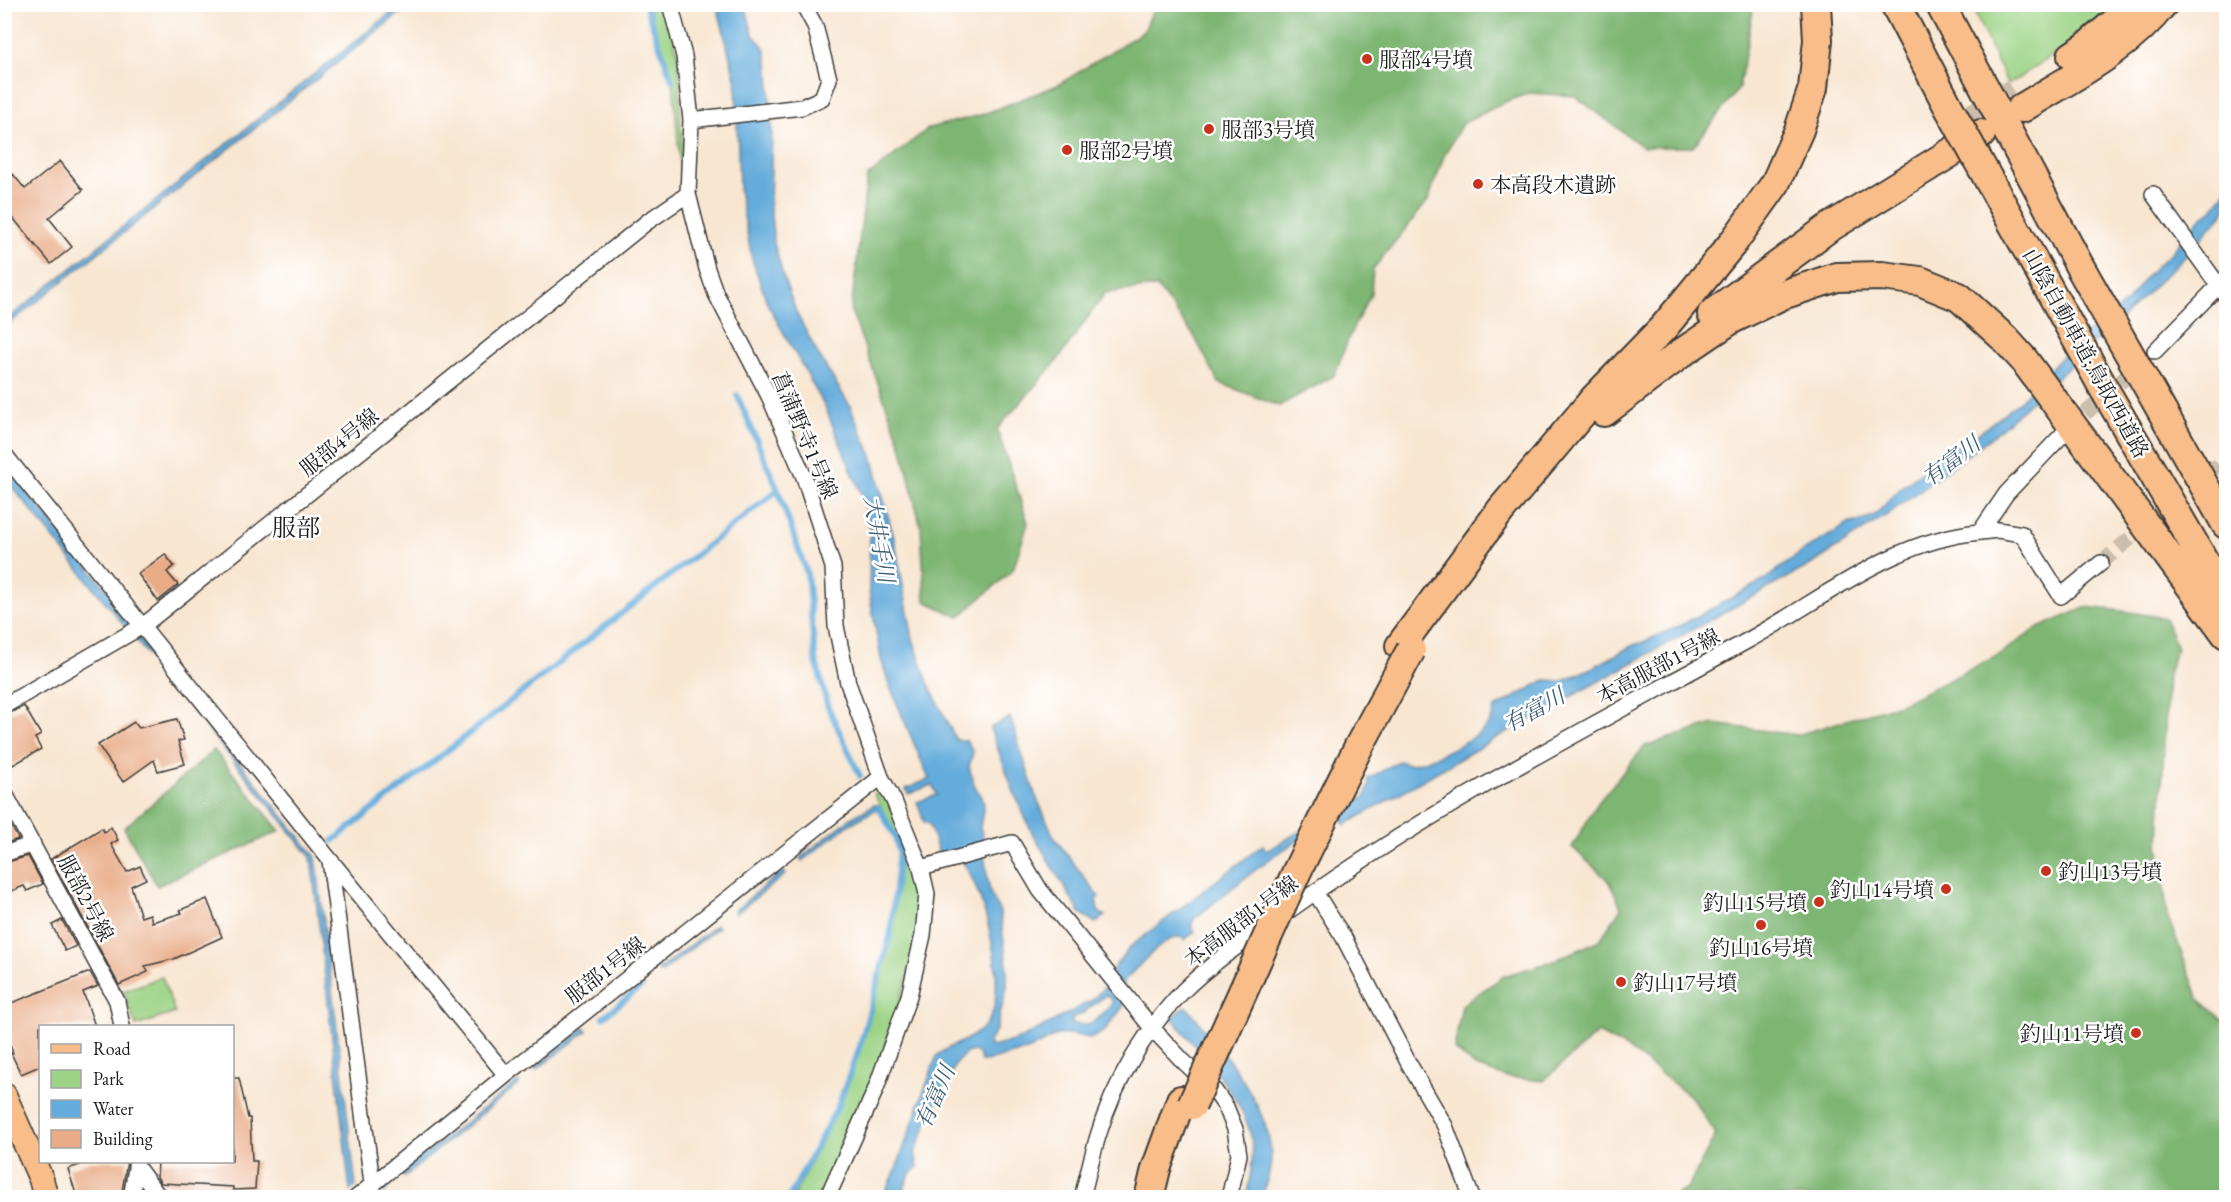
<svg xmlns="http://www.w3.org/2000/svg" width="2231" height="1202" font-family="'EB Garamond','Noto Serif JP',serif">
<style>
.green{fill:#9cd385;stroke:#5c7850;stroke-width:1.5}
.forest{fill:#7db572;stroke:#4c6847;stroke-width:1.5}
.water{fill:#64acdb;stroke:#40647c;stroke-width:1.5;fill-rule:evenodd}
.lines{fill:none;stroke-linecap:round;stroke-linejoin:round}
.stream{stroke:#64acdb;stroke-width:6}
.building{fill:#e9ab86}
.minor-tunnel{stroke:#ccbead;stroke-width:15;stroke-dasharray:15 8;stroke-linecap:butt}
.motorway-tunnel{stroke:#ccbead;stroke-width:28;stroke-dasharray:28 14;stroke-linecap:butt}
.minor-casing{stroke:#3d3a37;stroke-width:18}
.primary-casing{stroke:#3d3a37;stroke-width:27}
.motorway-casing{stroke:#3d3a37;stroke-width:32}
.minor{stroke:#fff;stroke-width:15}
.primary{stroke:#f8bd89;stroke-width:24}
.motorway{stroke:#f8bd89;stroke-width:28}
.motorway-bridge-casing{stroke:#3d3a37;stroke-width:32;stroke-linecap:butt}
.motorway-bridge{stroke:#f8bd89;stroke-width:28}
.poi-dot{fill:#c8321e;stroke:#fff;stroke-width:2}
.labels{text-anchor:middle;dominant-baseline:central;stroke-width:5;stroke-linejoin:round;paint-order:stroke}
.poi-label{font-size:21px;fill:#1c1c1c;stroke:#fff;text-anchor:start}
.street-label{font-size:21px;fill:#1c1c1c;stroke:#fff}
.water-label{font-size:22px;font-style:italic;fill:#3c5d72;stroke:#fff}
.quarter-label{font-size:24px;fill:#1c1c1c;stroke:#fff}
</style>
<rect width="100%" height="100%" fill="#fff"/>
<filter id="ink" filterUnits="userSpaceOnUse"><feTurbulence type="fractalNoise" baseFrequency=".0167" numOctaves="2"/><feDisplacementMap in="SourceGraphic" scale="12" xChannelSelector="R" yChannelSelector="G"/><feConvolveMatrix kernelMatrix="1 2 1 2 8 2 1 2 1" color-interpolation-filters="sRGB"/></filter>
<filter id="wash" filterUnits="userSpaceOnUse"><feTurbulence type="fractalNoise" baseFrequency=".008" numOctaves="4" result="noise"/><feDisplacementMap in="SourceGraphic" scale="24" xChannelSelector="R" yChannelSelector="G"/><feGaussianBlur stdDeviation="1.35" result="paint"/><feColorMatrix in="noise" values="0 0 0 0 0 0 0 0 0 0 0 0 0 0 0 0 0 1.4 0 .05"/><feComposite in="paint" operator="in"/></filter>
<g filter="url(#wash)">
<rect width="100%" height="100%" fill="#f8e6d1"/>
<!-- green -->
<path class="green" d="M648 5H665L679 58 680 112 684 164 682 190 673 81Z
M1971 5H2123L2086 33 2008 85Z
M874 794H881L889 801 920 882V908L912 963 877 1073 822 1197 793 1198 840 1103 864 1038 892 934 901 852 896 835Z
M162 977 175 1013 136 1026 123 991Z"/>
<!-- forest -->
<path class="forest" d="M1155 5H1754L1739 88 1693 147H1643L1575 96 1529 93 1505 102 1462 124 1444 156 1428 201 1373 269 1371 294 1352 330 1334 376 1279 406 1219 383 1194 336 1157 287 1105 293 1057 361 997 429 1028 523 1013 570 959 617 925 601 921 528 901 445 851 311 867 177 929 128 981 115 1058 85 1144 31Z
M2087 607 2123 611 2165 618 2177 648 2168 673 2159 841 2167 915 2199 999 2226 1023V1197H1671L1687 1189 1716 1134 1692 1098 1630 1050 1598 1033 1543 1081 1506 1077 1476 1067 1454 1049 1462 1005 1504 976 1553 961 1600 940 1621 908 1610 882 1572 847 1597 804 1645 746 1714 724 1797 735 1903 703 1995 657 2038 628Z
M214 750 280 831 157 886 124 828Z"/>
<!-- water -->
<path class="water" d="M402 4 410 5 5 327V321Z
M717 5H745L753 35 765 48 769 69 772 135 770 206 774 243 784 279 797 314 819 356 849 404 872 456 895 542 913 639 928 682 956 740H966L973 752 969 767 974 784 984 803 980 828 985 843 984 855 990 892 1000 912 1007 965V987L996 1030 988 1043 993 1047 1022 1038 1091 1001 1105 987 1115 966 1130 947 1263 845 1265 849 1268 850 1331 813 1365 797 1369 786 1368 779 1399 761C1402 762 1405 763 1408 764 1424 765 1478 738 1488 725 1492 720 1493 714 1495 708L1545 680 1563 681 1598 665 1633 645 1644 642 1685 623 1763 581 1803 551 1850 523 1863 521 1876 514 1901 488 1943 453 1976 435 2020 401 2077 340 2095 328 2126 303 2148 274 2170 254 2198 221 2214 208 2226 190V210L2194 247 2128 312 1994 435 1887 515 1814 563 1503 734 1345 825 1342 818C1287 840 1239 883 1194 919L1191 926 1195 932 1184 940 1181 937C1165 935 1136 969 1124 981L1123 1007 1105 1030 1097 1036 1090 1038 1071 1034 1057 1035 1030 1049 985 1062 981 1061 979 1055 974 1051 966 1053 957 1062 932 1112 915 1153 918 1167 910 1174 901 1197H883L895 1172 937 1055C952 1044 975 1039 987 1023 1011 992 984 890 962 861L940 857 929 824 924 822 917 802 937 795 932 785 908 794 906 789 929 779 890 687 881 659 869 591 870 529 864 500 824 405 768 305 752 259 739 190 736 82ZM1107 994 1113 1002C1103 1015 1090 1030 1072 1023V1018L1083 1013Z
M4 464 134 623 141 640 316 857 356 1187 350 1191 311 857 5 478Z
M1010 717 1035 794 1054 837 1099 897 1096 899 1098 911 1105 916 1096 923 1080 913 1032 833 1015 795 990 728Z
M874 805H878L877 809 850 824 802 861 800 858 851 818Z
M782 871 786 874 735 914 734 911Z
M716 925 718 927 661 973 658 970Z
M1186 1006C1218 1046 1273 1106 1271 1161 1270 1173 1265 1186 1263 1197H1246C1250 1180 1254 1160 1252 1142 1246 1099 1199 1052 1172 1018Z
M584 1027 587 1031 536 1070 534 1068Z
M517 1082 520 1083 404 1177 401 1173Z"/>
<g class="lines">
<!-- stream -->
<path class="stream" d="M645 4 672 80
M737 395 778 490 807 574 815 657 828 707 860 776
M333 841 778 490
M603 1017 641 987
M384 1190 387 1187
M789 1198 839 1104 862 1039 890 936 899 852 895 836 879 808"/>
</g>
<g id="blocks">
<!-- building -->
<path class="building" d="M60 161 83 190 49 218 72 247 51 264 4 207V182L13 174 25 189Z
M165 554 174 566 167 572 178 585 158 601 138 574Z
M24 706 41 735 35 738 41 749 13 765 5 752 4 716Z
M177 719 184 740 178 741 185 764 158 771 154 760 123 782 98 745 134 722 139 728Z
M4 813 18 839 4 844Z
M111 827 118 840 111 844 127 872 140 866 146 879 131 886 141 917 150 914 152 922 182 913 180 910 207 899 222 937 174 959 145 966 148 972 119 985 51 859 102 828 104 832Z
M28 856 43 884 27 891 24 886 4 894V863Z
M62 920 76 946 65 951 52 925Z
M90 972 98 986 83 992 95 1026H40V1066L21 1074 11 1053H13L4 1028V1006Z
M232 1078H239L248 1118H250L252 1161H257L255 1189 233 1190V1187L161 1183 157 1177 158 1161H232Z
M91 1161H127L121 1197H77L68 1169Z"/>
</g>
</g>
<g filter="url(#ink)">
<use href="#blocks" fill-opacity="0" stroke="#3d3a37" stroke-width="1.5"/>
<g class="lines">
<!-- minor-tunnel -->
<path class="minor-tunnel" d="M2068 429 2155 351
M2101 563 2226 458"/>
<!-- motorway-tunnel -->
<path class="motorway-tunnel" d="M1972 118 2014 92"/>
<!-- minor casing -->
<g class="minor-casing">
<path id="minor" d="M670 4 684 56 691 120 688 194 707 269 716 294 769 396 804 477 833 567 836 626 848 683 881 777 894 801 921 868 1012 843 1040 890 1152 1028 1182 1060 1214 1090 1226 1107 1235 1129 1239 1155 1229 1198
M691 120 802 107 822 98 829 79 815 26 803 4
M2153 194 2226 296
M2155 351 2226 278
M4 454 330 860 374 1198
M1980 532 1998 530 2022 534 2061 596 2101 563
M4 706 144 625 647 222 688 194
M4 792 117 1001 122 1026
M4 854 33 844
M331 861 506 1075
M1315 892 1344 938 1408 1062 1445 1126 1472 1198
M136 1166 160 1198
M131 1198 137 1162
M356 1198 506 1075 881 777
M827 1198 875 1091 909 996 923 935 927 894 921 868
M1082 1198C1087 1177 1092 1156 1098 1136 1113 1085 1146 1029 1183 991 1215 959 1257 933 1294 907 1436 805 1592 726 1745 642 1821 601 1891 540 1980 532L2006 494 2063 434"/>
</g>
<!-- primary casing -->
<g class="primary-casing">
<path id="primary" d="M4 1095 41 1179 46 1198"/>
</g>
<!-- motorway casing -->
<g class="motorway-casing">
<path id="motorway" d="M1895 4 1948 106
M1940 4 2080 267 2226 524
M2072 56 2086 47 2136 4
M2022 108C2071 78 2127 50 2163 4
M1712 314 1827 229 1981 134
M2103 387 2226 599
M1604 412 1683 352 1732 319 1782 295 1837 277 1882 276 1920 281 1959 297 2005 339 2024 360 2226 634
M1400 646 1501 510 1594 399 1664 327 1732 244 1775 184 1799 130 1813 88 1818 40 1816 4
M1149 1198 1156 1169 1181 1100"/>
</g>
<!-- minor -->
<use href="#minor" class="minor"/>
<!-- primary -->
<use href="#primary" class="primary"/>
<!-- motorway -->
<use href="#motorway" class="motorway"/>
<!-- motorway-bridge casing -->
<g class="motorway-bridge-casing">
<path id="motorway-bridge" d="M1948 106 2103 387
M1192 1105 1297 871 1358 748 1411 650"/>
</g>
<!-- motorway-bridge -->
<use href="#motorway-bridge" class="motorway-bridge"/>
</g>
</g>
<!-- markers -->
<g class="poi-dot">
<circle cx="1367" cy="59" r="6"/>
<circle cx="1209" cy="129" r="6"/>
<circle cx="1067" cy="150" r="6"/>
<circle cx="1478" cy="184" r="6"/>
<circle cx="2046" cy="871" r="6"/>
<circle cx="1946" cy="889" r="6"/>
<circle cx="1819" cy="902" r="6"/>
<circle cx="1761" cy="925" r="6"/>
<circle cx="1621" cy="982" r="6"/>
<circle cx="2136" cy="1033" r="6"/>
</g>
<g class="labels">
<!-- poi labels -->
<g class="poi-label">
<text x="1379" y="59">服部4号墳</text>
<text x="1221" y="129">服部3号墳</text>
<text x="1079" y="150">服部2号墳</text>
<text x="1490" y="184">本高段木遺跡</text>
<text x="2058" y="871">釣山13号墳</text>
<text x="1934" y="889" text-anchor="end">釣山14号墳</text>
<text x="1807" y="902" text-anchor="end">釣山15号墳</text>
<text x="1761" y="947" text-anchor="middle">釣山16号墳</text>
<text x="1633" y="982">釣山17号墳</text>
<text x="2124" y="1033" text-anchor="end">釣山11号墳</text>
</g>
<!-- street labels -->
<g class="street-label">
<text transform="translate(2086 353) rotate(61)">山陰自動車道;鳥取西道路</text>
<text transform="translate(805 435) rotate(67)">菖蒲野寺1号線</text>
<text transform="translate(339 442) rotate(-39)">服部4号線</text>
<text transform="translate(1658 666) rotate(-28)">本高服部1号線</text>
<text transform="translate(86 898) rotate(62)">服部2号線</text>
<text transform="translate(1241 921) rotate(-37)">本高服部1号線</text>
<text transform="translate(605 970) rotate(-38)">服部1号線</text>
</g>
<!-- water labels -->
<g class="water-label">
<text transform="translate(1951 461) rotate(-37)">有富川</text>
<text transform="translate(879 539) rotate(80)">大井手川</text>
<text transform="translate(1534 710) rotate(-29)">有富川</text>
<text transform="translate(935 1097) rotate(-66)">有富川</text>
</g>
<!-- quarter labels -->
<g class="quarter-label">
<text x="296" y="527">服部</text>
</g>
</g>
<!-- margin -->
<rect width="2231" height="1202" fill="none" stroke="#fff" stroke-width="24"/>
<!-- legend -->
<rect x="39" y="1025" width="195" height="138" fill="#ffffff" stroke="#a4a4a4" stroke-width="1.5"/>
<rect x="51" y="1044" width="30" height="9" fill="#f8bd89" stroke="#a4a4a4" stroke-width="1.5"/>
<text x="93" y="1055" font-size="18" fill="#1c1c1c">Road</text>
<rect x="51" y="1070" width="30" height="18" fill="#9cd385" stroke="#a4a4a4" stroke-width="1.5"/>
<text x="93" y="1085" font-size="18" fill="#1c1c1c">Park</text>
<rect x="51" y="1100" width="30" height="18" fill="#64acdb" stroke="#a4a4a4" stroke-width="1.5"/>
<text x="93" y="1115" font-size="18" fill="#1c1c1c">Water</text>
<rect x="51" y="1130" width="30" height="18" fill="#e9ab86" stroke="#a4a4a4" stroke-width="1.5"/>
<text x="93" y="1145" font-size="18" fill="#1c1c1c">Building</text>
</svg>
